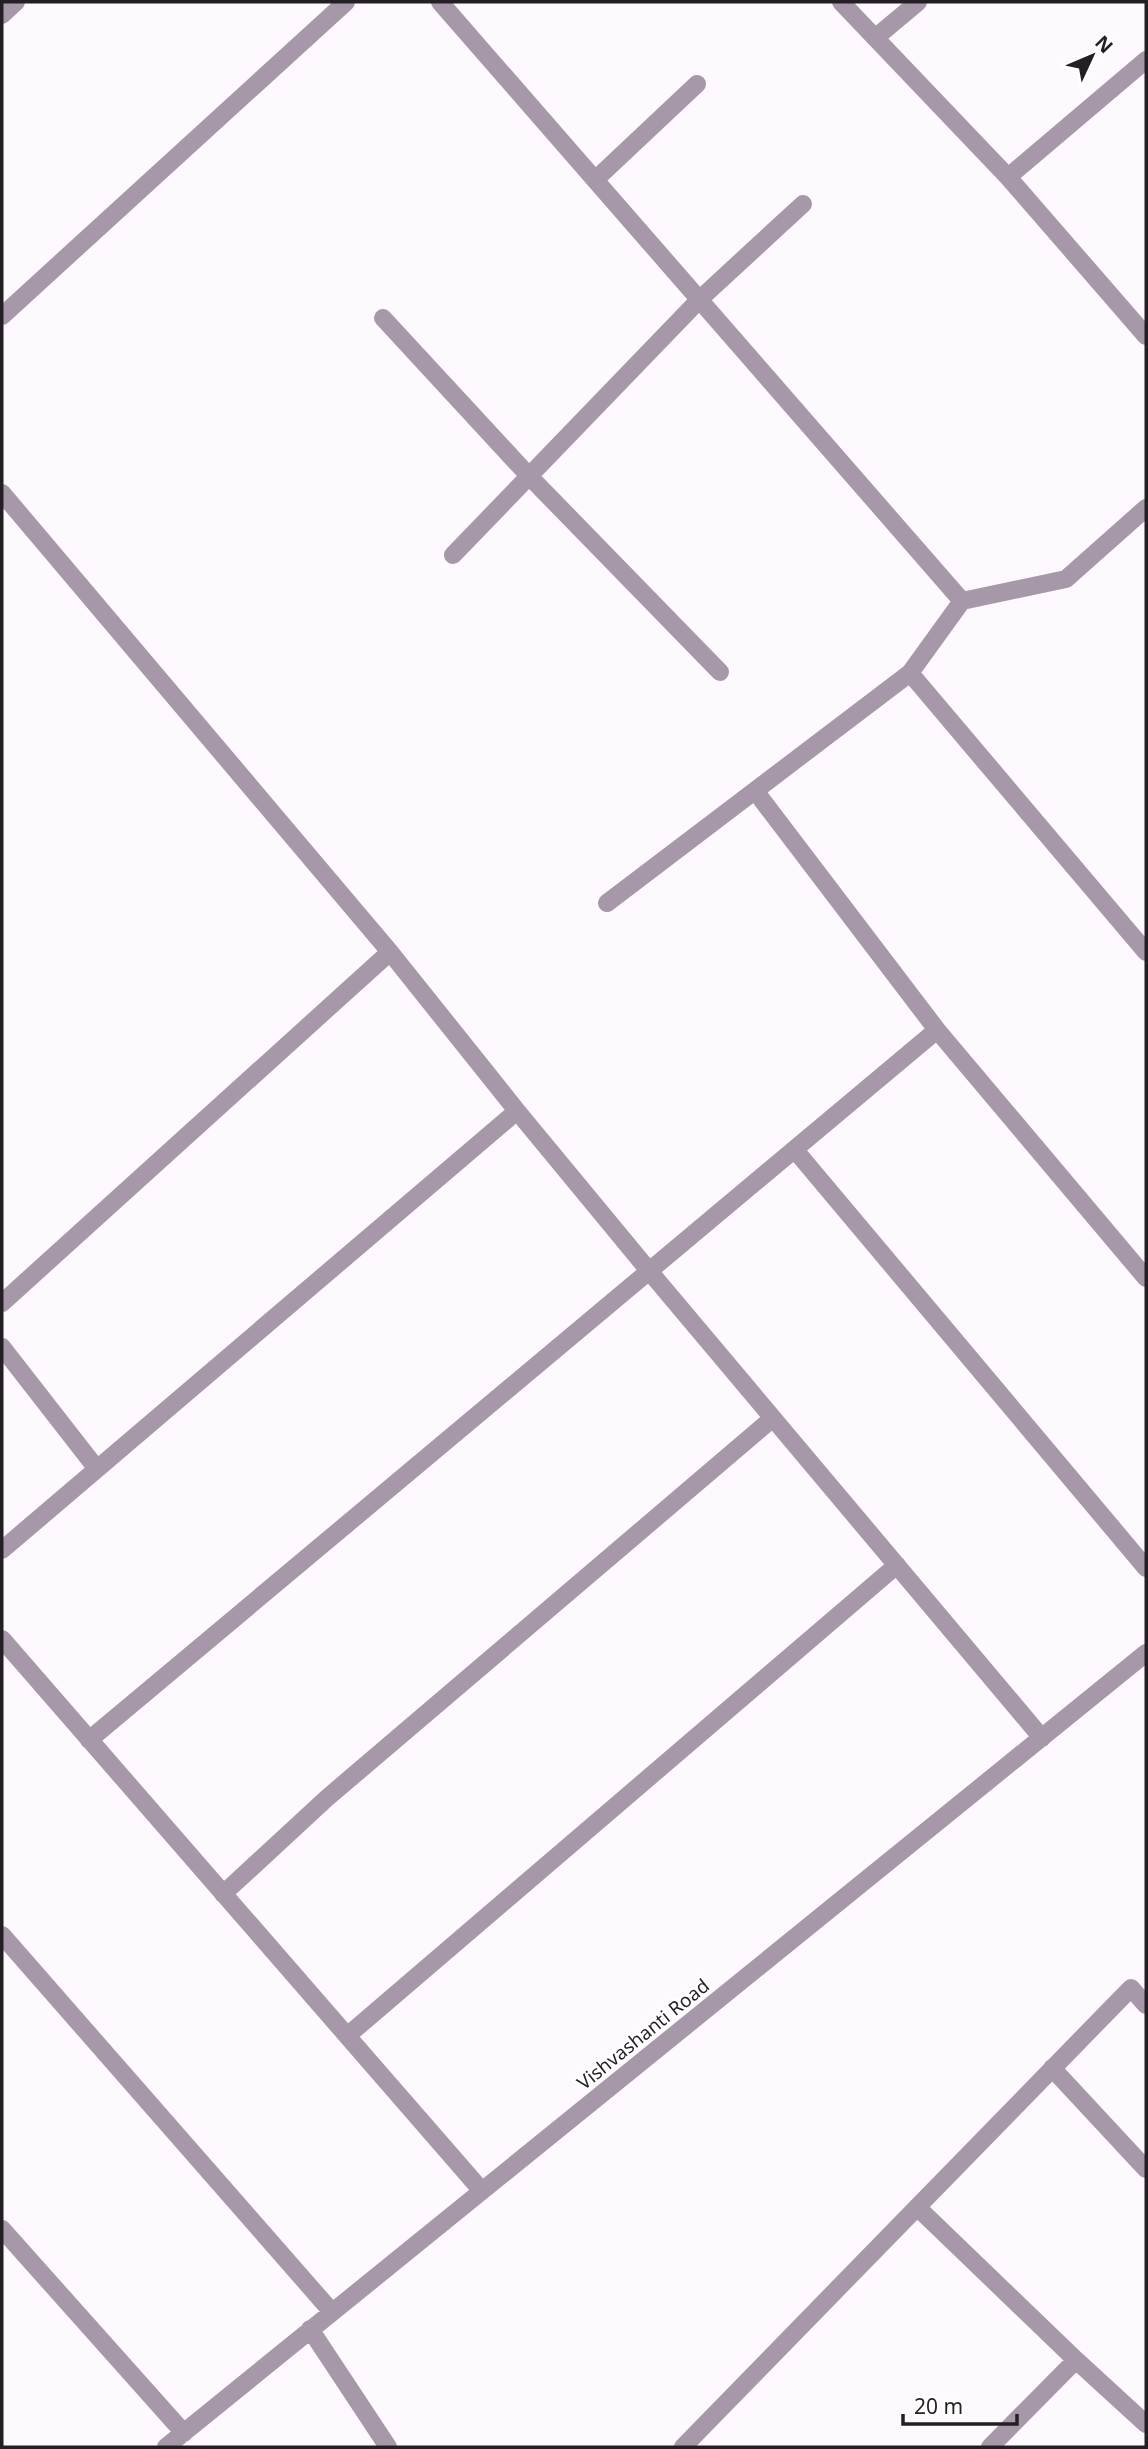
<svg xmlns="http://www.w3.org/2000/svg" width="1148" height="2449" font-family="'Noto Sans',sans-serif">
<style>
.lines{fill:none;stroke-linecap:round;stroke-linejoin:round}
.minor{stroke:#a698a8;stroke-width:18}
.labels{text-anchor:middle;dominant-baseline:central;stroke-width:5;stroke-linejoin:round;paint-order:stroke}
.street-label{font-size:19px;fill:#241f24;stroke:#fff}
</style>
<rect width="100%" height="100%" fill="#fef9ff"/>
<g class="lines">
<!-- minor -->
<path class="minor" d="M440 2 962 601
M841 2 1008 177 1146 336
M2 15 16 2
M875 38 918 2
M1008 177 1146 60
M595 180 697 84
M2 316 346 2
M383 318 529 476 720 672
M2 493 390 952 517 1111 650 1272 1042 1738
M453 555 700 299 803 204
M910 673 1146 952
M756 792 937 1030 1146 1278
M607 903 910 673 962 601 1066 579 1146 508
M795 1150 1146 1568
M2 1303 390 952
M2 1347 97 1469
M2 1550 517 1111
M2 1639 482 2191
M89 1740 937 1030
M223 1894 327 1798 773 1418
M2 1935 332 2312
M347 2036 897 1565
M1052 2068 1146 2169
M917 2207 1076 2360 1146 2424
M2 2229 184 2433
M310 2329 388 2447
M166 2447 1146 1653
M683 2447 1131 1988 1146 2005
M990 2447 1076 2360"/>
</g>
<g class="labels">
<!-- street labels -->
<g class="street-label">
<text transform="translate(643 2034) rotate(-39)">Vishvashanti Road</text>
</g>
</g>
<!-- border -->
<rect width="1148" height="2449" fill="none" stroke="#241f24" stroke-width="7"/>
<!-- north arrow -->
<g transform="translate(1092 56) rotate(46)" stroke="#ffffff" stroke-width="5" paint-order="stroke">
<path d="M0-5L12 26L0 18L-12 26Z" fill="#241f24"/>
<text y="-10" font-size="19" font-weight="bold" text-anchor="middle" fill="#241f24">N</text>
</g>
<!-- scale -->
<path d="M903 2414v10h114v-10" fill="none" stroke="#241f24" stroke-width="3.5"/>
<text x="914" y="2414" font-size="21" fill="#241f24" stroke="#ffffff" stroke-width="5" paint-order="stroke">20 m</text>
</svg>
